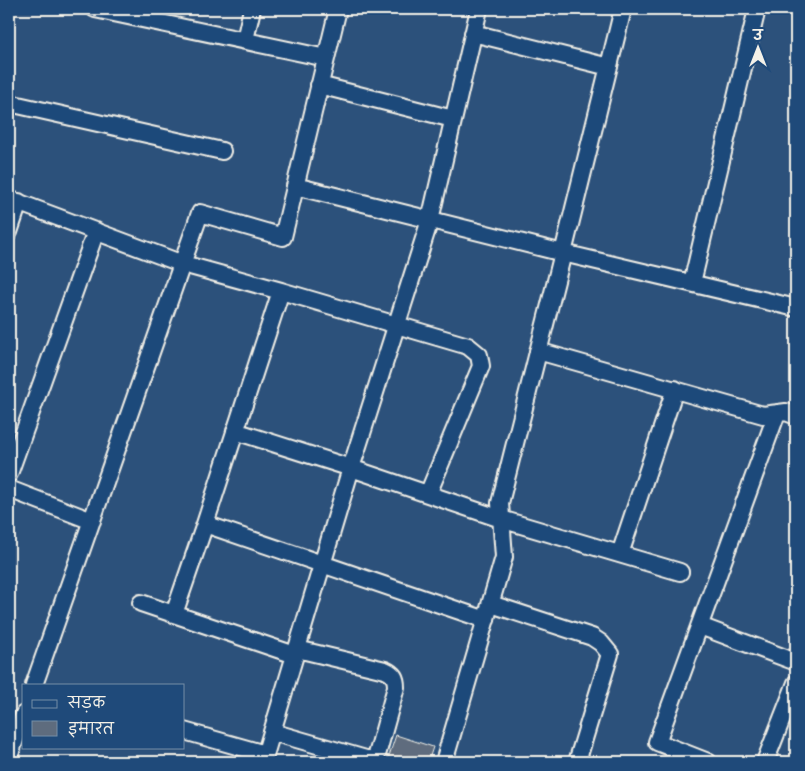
<svg xmlns="http://www.w3.org/2000/svg" width="805" height="771" font-family="Sriracha,'Playpen Sans Deva',sans-serif">
<style>
.building{fill:#5e6c7e;stroke:#f4f1e8}
.lines{fill:none;stroke-linecap:round;stroke-linejoin:round}
.minor-casing{stroke:#f4f1e8;stroke-width:20}
.minor{stroke:#1f4a7a;stroke-width:16}
</style>
<rect width="100%" height="100%" fill="#2c517b"/>
<filter id="ink" filterUnits="userSpaceOnUse"><feTurbulence type="fractalNoise" baseFrequency=".02" numOctaves="2"/><feDisplacementMap in="SourceGraphic" scale="10" xChannelSelector="R" yChannelSelector="G"/><feConvolveMatrix kernelMatrix="1 2 1 2 8 2 1 2 1" color-interpolation-filters="sRGB"/></filter>
<g filter="url(#ink)">
<!-- building -->
<path class="building" d="M396 735 433 747 428 762H387Z"/>
<g class="lines">
<!-- minor casing -->
<g class="minor-casing">
<path id="minor" d="M95 9 326 58
M473 33 609 67
M245 40 252 9
M319 85 453 119
M9 103 222 151
M295 186 563 253 796 308
M9 199 183 264 281 291
M9 232 19 202
M692 283 757 9
M538 351 763 415 786 412 796 416
M235 431 351 468 501 519 680 572
M9 474 96 231
M9 489 92 521
M205 524 486 620
M620 554 675 389
M141 603 295 655
M491 604 592 637 601 643 610 654 577 762
M174 614 205 524 281 291 468 346 479 355 481 366 428 494
M700 626 796 662
M34 685 200 213 283 237 338 9
M184 731 265 754
M272 732 366 759H372L377 755 396 687C396 678 394 674 385 670L297 649
M9 757 24 714
M263 762 351 468 430 220 479 9
M444 762 504 557 500 503 563 253 623 9
M708 762 657 742 777 413
M765 762 796 683"/>
</g>
<!-- minor -->
<use href="#minor" class="minor"/>
</g>
</g>
<!-- margin -->
<rect width="805" height="771" fill="none" stroke="#1f4a7a" stroke-width="30"/>
<rect x="15" y="15" width="775" height="741" fill="none" stroke="#f4f1e8" stroke-width="2" filter="url(#ink)"/>
<!-- legend -->
<rect x="22" y="684" width="162" height="65" fill="#1f4a7a" stroke="#748da6"/>
<rect x="32" y="700" width="25" height="8" fill="#1f4a7a" stroke="#748da6"/>
<text x="68" y="708" font-size="15" fill="#f4f1e8">सड़क</text>
<rect x="32" y="721" width="25" height="15" fill="#5e6c7e" stroke="#748da6"/>
<text x="68" y="734" font-size="15" fill="#f4f1e8">इमारत</text>
<!-- north arrow -->
<g transform="translate(758 48)" stroke="#1f4a7a" stroke-width="4" paint-order="stroke">
<path d="M0-4L9 19L0 12L-9 19Z" fill="#f4f1e8"/>
<text y="-8" font-size="14" font-weight="bold" text-anchor="middle" fill="#f4f1e8">उ</text>
</g>
</svg>
